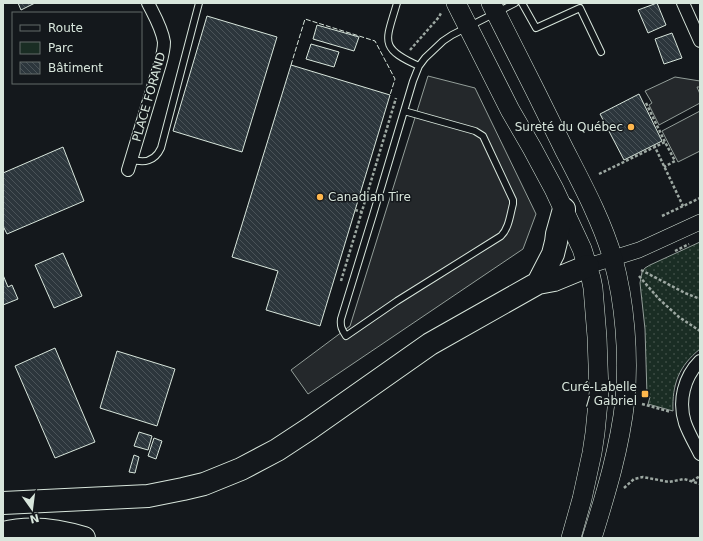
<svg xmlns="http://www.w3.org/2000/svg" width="703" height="541" font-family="'DejaVu Sans',sans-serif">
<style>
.green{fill:url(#green-dots);stroke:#939e99}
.parking{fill:#24282b;stroke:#939e99}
.building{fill:url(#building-back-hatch);stroke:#d8e6dc}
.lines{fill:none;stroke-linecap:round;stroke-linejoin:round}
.service-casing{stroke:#d8e6dc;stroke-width:8}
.minor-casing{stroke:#d8e6dc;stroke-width:14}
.tertiary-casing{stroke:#d8e6dc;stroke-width:16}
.primary-casing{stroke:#d8e6dc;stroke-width:20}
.motorway-casing{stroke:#d8e6dc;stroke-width:24}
.path{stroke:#9da8a2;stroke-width:2.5;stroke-dasharray:3 2;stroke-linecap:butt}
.service{stroke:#14181c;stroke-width:6}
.minor{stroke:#14181c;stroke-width:12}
.tertiary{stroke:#14181c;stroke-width:15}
.primary{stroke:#14181c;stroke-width:19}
.motorway{stroke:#14181c;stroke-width:22}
.fence{stroke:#d8e6dc;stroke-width:1;stroke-dasharray:5 2;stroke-linecap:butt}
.poi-dot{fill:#ffb74d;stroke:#14181c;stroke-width:1.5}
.labels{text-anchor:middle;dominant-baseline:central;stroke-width:3;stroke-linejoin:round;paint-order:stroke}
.street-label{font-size:12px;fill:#d8e6dc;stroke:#14181c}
.poi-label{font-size:12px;fill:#d8e6dc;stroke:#14181c;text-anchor:end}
</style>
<defs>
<pattern id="green-dots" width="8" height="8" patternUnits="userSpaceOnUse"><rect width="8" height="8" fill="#1a2d24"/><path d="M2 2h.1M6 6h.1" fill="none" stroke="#3b4b43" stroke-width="1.8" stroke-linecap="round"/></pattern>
<pattern id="building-back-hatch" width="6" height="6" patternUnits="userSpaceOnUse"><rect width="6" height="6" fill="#2c363c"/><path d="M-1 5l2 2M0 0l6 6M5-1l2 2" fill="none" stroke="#4a5358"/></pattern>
</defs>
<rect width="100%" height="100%" fill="#14181c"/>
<!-- green -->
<path class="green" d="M700 242V349C679 366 672 384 673 411L648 404 650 397 647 395 645 329 640 283 642 272 645 268 650 265Z"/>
<!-- parking -->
<path class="parking" d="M428 76 475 88 536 214 523 249 308 394 291 370 350 326Z
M675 77 700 81V87H697L700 94V103L659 125 649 105 652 103 645 91Z
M700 111V151L678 162 662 131Z"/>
<!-- building -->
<path class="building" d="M18 3H35L21 10Z
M657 3 666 25 648 33 638 10Z
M207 16 277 37 242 152 173 131Z
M317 25 359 37 354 51 313 39Z
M672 33 682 58 664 64 655 39Z
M311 44 339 52 334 67 306 59Z
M291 65 390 95 320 326 266 310 278 271 232 257Z
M639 94 662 141 624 160 600 114Z
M63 147 84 201 7 234 3 226V173Z
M63 253 82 296 54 308 35 265Z
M3 275 8 287 12 285 18 299 3 305Z
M55 348 95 442 55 458 15 366Z
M117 351 175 369 157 426 100 408Z
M139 432 152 436 148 450 134 446Z
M154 438 162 441 156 459 148 456Z
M134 455 139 457 135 473 129 472Z"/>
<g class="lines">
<!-- service casing -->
<g class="service-casing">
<path id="service" d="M397 3C386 41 378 48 419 66
M522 3 536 28 580 8 601 52
M404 111 475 131 483 136 513 200V204C510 215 509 228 501 236L397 301 346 336C342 330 340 326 341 319L373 215 413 81 419 66 425 58 443 41 452 35 515 3
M131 159C144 164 155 161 161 148L199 3"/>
</g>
<!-- minor casing -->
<g class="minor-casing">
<path id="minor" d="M683 3 700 41
M128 170 160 64C162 57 164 50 164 42 162 28 154 15 148 3
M700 361C684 377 678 401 685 423 689 434 695 444 700 454"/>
</g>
<!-- tertiary casing -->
<g class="tertiary-casing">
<path id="tertiary" d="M588 266 639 250 700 222"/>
</g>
<!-- primary casing -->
<g class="primary-casing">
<path id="primary" d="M456 3 510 110 532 148 554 189 582 249 591 278 593 288 597 337 599 392 595 433 592 453 582 499 571 538
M491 3C516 52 540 100 564 149 582 184 602 221 613 259 625 303 629 355 625 400 620 447 606 493 592 538"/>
</g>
<!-- motorway casing -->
<g class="motorway-casing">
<path id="motorway" d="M538 283 553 254 556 242 557 234 564 209
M3 503 148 496 183 489 204 484 241 469 277 450 309 429 430 344 538 283 554 280 588 266
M3 533C30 526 58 530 84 538"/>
</g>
<!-- path -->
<path class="path" d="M410 50 439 17 441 13
M646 103 665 142
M654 145 683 206
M599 174 665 142 675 161 664 167
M355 210 362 212
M662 216 700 198
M675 251 689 244
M641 270 685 293 700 299
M639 276 659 299 679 317 700 331
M341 281 396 98
M642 404 671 412
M692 481 700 476
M624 488 634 479 643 477 669 482 684 479 700 484"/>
<!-- service -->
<use href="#service" class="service"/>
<!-- minor -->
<use href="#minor" class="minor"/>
<!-- tertiary -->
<use href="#tertiary" class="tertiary"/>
<!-- primary -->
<use href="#primary" class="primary"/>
<!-- motorway -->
<use href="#motorway" class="motorway"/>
<!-- fence -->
<path class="fence" d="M291 65 305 19 375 41 395 79 390 95"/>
</g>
<!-- markers -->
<g class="poi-dot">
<circle cx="631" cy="127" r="4"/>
<circle cx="320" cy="197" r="4"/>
<rect x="641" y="390" width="8" height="8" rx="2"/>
</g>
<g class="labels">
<!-- street labels -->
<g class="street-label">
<text transform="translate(149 97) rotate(-74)">PLACE FORAND</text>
</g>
<!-- poi labels -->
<g class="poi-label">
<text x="623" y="127">Sureté du Québec</text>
<text x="328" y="197" text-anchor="start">Canadian Tire</text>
<text x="637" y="387">Curé-Labelle<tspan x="637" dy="14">/ Gabriel</tspan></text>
</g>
</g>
<!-- border -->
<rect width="703" height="541" fill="none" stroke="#d8e6dc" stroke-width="8"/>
<!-- legend -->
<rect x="12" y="12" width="130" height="72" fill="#14181c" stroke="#626a69"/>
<rect x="20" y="25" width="20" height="6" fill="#14181c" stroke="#626a69"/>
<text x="48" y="32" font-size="12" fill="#d8e6dc">Route</text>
<rect x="20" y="42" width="20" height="12" fill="#1a2d24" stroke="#626a69"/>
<text x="48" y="52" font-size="12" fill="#d8e6dc">Parc</text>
<rect x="20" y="62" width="20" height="12" fill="url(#building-back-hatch)" stroke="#626a69"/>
<text x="48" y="72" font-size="12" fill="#d8e6dc">Bâtiment</text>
<!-- north arrow -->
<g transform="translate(32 509) rotate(166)" stroke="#14181c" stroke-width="3" paint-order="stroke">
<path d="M0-3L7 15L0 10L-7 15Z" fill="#d8e6dc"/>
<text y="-6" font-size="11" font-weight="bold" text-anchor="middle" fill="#d8e6dc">N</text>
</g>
</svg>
